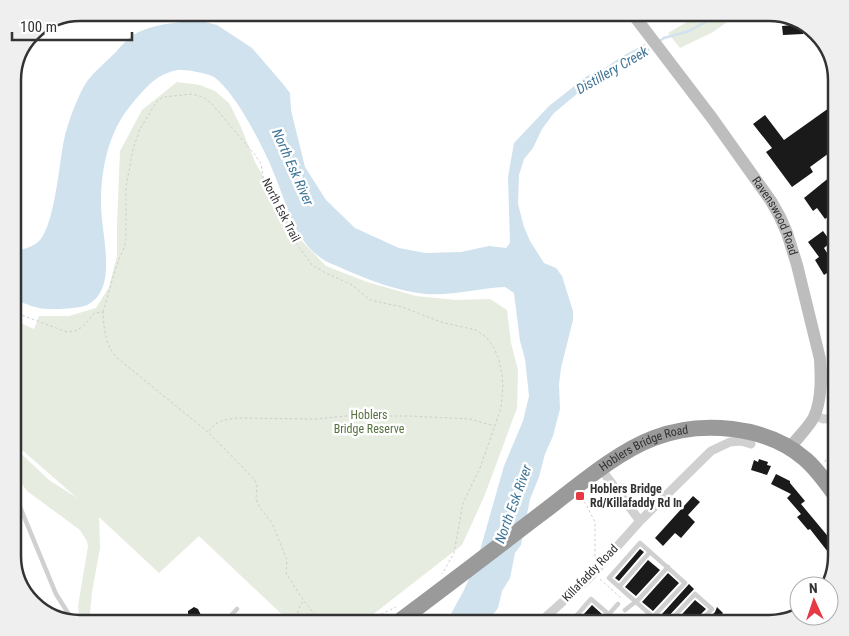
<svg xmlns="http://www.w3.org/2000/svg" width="849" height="636" font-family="'Roboto Condensed',sans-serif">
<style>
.green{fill:#e6ecdf}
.water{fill:#cfe2ee}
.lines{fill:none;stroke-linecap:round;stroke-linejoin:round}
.stream{stroke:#cfe2ee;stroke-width:2.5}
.building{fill:#1a1a1a}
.path{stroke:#cdcdcd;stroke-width:1;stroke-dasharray:2.5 2.5;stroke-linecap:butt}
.lane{stroke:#d0d0d0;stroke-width:4.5}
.street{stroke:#d0d0d0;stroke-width:9}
.secondary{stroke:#bdbdbd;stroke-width:12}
.highway{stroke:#9a9a9a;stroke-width:16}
.poi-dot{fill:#e63946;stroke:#fff;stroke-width:2}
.labels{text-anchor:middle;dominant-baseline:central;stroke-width:5;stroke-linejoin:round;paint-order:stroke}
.street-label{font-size:12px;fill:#333;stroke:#fff}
.park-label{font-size:12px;fill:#56703f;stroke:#fff}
.poi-label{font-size:12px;font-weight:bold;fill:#333;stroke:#fff;text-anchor:start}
.water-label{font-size:14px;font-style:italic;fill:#3f7597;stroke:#fff}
.rim{fill:none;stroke:#333;stroke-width:2.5}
</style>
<rect width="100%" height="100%" fill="#fff"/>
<!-- green -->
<path class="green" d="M702 13H740L713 32 680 48 668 33Z
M177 82 200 85 215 91 229 103 241 127 255 162 271 191 299 238 326 266 367 282 416 296 456 300 490 299 507 310 511 343 518 370 517 408 484 497 462 545 362 623H291L199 536 159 573 99 517 100 548 92 592 89 623H80L78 606 88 546 87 541 80 530 27 491 13 471V446L49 480 77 498 13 442V320L34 329 39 316H69L96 308 109 287 117 256V226L120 151 142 110Z"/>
<!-- water -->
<path class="water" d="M201 21 217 25 252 48 283 84 290 93 291 110 305 167 326 200 355 228 399 248 425 253 461 252 489 246 506 248 510 243 508 177 514 143 549 106 587 76 605 68 621 57 645 44 650 50 590 83 554 113 542 129 533 148 524 159 519 175 518 204 524 227 530 241 544 263 556 268 562 276 573 311V320L561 368 559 384 560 409 553 436 545 454 539 477 530 499 521 545 515 553 510 578 502 591 498 608 487 623H446L464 590 477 561 504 466 523 421 529 396 525 359 520 341 514 293 505 287C479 288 452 296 426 294 396 291 366 279 339 267 333 264 326 262 321 258 294 239 287 205 275 176 266 152 234 88 212 76 208 74 202 73 197 72 189 70 177 69 170 72 153 77 142 92 131 105 109 131 101 168 101 202 100 231 120 289 87 305 78 309 49 310 39 308 30 306 22 302 13 300V251C22 250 34 247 40 240 55 222 59 164 64 140 67 125 79 92 88 80 96 70 106 62 115 53 123 44 130 35 141 31 160 23 180 22 201 21Z"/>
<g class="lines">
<!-- stream -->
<path class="stream" d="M658 42 664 38 689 31 722 13"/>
</g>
<!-- building -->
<path class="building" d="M803 24V34L783 35 782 26Z
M836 103V148L810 167 813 172 792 187 766 152 772 148 753 124 765 115 784 140Z
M836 172V211L825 219 817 208 813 211 804 198Z
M823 231 831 242 824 248 836 267 824 275 815 260 819 257 808 242Z
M759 459 768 462 767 465 771 466 767 475 751 470 754 460 758 462Z
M776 474 790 481V483L805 501 801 504 836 546 835 561 810 529 808 530 797 517 801 514 787 498 791 494 771 484Z
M693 496 700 502 688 515 695 522 681 538 675 533 663 546 655 538Z
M640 549 644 552 619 581 615 578Z
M648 560 660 570 636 596 625 587Z
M668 573 679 583 653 611 642 602Z
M689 584 694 589 665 620 664 624H653Z
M695 600 706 609 695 620 694 624H673Z
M592 605 603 615 597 624H575Z
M194 607 198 609 201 615 211 624H187L190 620 188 617V611Z
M717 607 723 613 714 624H703L715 612Z"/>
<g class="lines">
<!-- path -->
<path class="path" d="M13 312 67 332C81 332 86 323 94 313L103 312C104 329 105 344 116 357L208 432 254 479 257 485 256 499 260 508 272 523 287 560 286 573 304 601 322 623
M103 312 116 267 124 248 126 239V187L133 149 140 129 157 101 163 97 192 94 203 97 213 105 255 155 261 164 264 182 281 209 293 239 312 265 324 272 352 285 370 300 402 307 441 322 476 330 487 338 494 348 499 360 502 375 503 386 501 408 480 468 463 503 454 553 442 574
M209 431 215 424 224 420 237 418 315 419 347 416H408L470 419 494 426
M825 462 826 458
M582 497 595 522V558
M600 579 621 598
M295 623 299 608 303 601
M363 623 396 607"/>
<!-- lane -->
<path class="lane" d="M13 490 56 594 73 621
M640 543 685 583 653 617 609 578Z
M619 587 650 552
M625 610 639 599 668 567
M224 623 237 609
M570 623 591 599 619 623
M601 623 618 604
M668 623 695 594 712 609 698 623"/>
<!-- street -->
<path class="street" d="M815 415 823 419 836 418
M601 469 640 521
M539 623 589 578 640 521 711 451 730 442 741 441 751 444"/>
<!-- secondary -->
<path class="secondary" id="s1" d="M632 13 712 118 771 201 780 217 787 233 797 265 820 359C821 377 822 399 814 417 808 428 797 438 790 448"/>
<!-- highway -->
<path class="highway" id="s2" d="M397 623C444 588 491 552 538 516 572 491 614 453 654 438 700 420 766 425 805 459 817 469 827 484 836 496"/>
</g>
<!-- markers -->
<rect class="poi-dot" x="575" y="491" width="10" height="10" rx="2.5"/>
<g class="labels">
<!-- street labels -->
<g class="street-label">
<text transform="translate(281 210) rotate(63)">North Esk Trail</text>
<text stroke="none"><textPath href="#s1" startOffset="249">Ravenswood Road</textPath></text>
<text stroke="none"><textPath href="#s2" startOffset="304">Hoblers Bridge Road</textPath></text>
<text transform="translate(590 573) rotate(-46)">Killafaddy Road</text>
</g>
<!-- park labels -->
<g class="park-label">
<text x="369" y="415">Hoblers<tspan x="369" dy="14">Bridge Reserve</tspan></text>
</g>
<!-- poi labels -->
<g class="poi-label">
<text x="590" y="489">Hoblers Bridge<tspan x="590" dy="14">Rd/Killafaddy Rd In</tspan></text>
</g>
<!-- water labels -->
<g class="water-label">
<text transform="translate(612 70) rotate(-30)">Distillery Creek</text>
<text transform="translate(293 167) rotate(66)">North Esk River</text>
<text transform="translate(513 504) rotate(-70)">North Esk River</text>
</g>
</g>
<!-- crop -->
<path d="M0 0H849V636H0ZM80 21H769A59 59 0 0 1 828 80V556A59 59 0 0 1 769 615H80A59 59 0 0 1 21 556V80A59 59 0 0 1 80 21Z" fill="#efefef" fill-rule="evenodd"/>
<path class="rim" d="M80 21H769A59 59 0 0 1 828 80V556A59 59 0 0 1 769 615H80A59 59 0 0 1 21 556V80A59 59 0 0 1 80 21Z"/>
<!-- north arrow -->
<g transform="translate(814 601) rotate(357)"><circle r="24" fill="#ffffff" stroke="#adadad"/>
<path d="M0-4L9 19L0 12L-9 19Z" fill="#e63946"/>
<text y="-8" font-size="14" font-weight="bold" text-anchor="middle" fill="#333333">N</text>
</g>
<!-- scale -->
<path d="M12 32v8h120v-8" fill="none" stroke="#333333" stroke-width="2.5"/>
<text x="20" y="32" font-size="15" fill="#333333" stroke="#ffffff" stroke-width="4" paint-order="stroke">100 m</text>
</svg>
